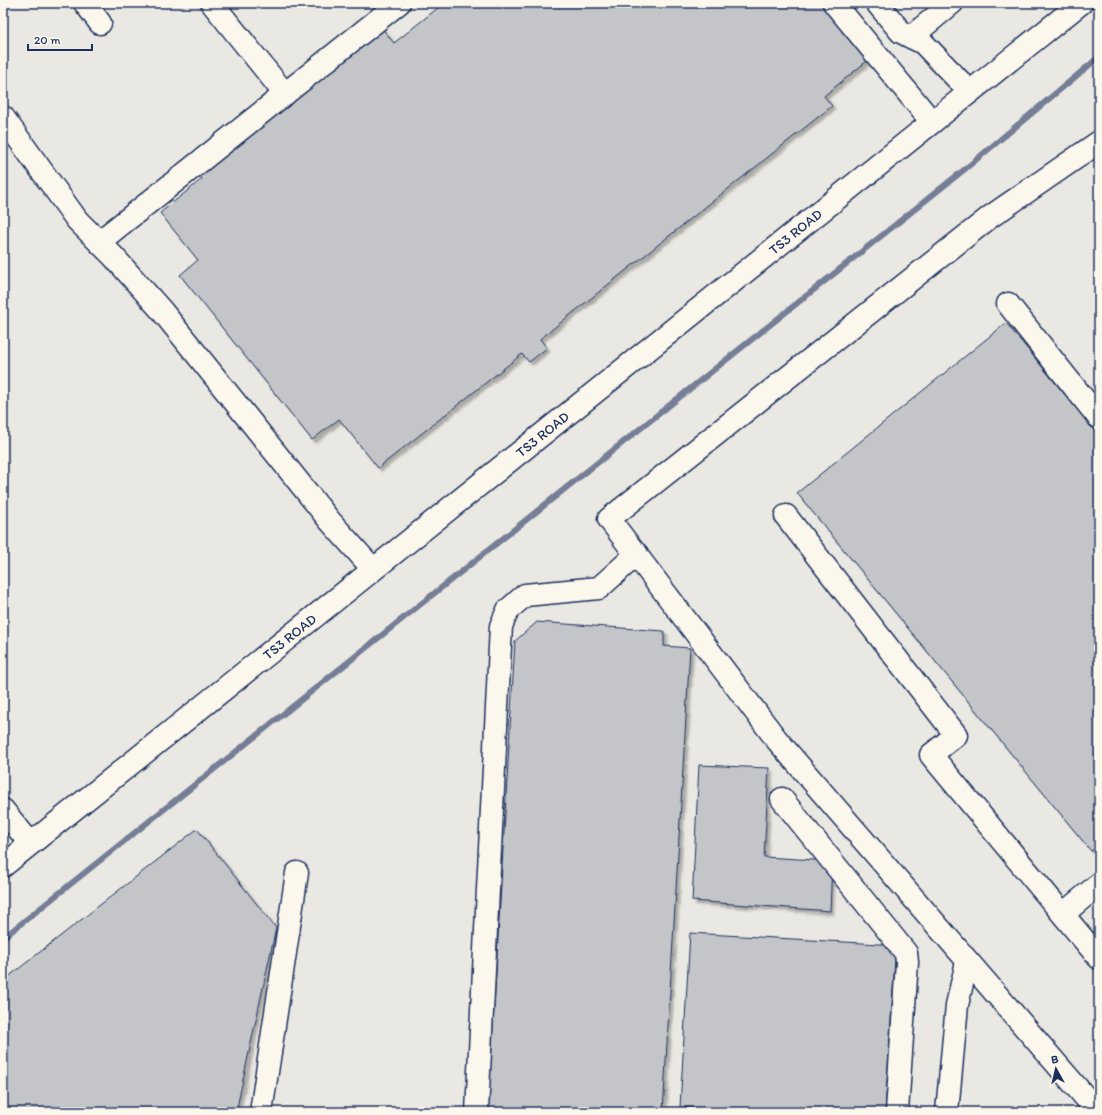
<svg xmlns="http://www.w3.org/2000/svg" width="1102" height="1115" font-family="Itim,sans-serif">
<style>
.built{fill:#eae8e2}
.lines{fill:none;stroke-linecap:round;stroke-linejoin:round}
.stream{stroke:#747e96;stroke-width:6}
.building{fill:#c3c5c9;stroke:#1b2f5e;filter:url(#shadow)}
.minor-casing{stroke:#1b2f5e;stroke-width:25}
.minor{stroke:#fbf7ec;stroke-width:22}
.labels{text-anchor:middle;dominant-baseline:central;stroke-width:3;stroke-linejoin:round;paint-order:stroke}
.street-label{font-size:14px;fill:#1b2f5e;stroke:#fbf7ec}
</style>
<defs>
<filter id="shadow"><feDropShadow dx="3.5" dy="3.5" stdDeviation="1" flood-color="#0004"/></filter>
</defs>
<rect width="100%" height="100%" fill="#fbf7ec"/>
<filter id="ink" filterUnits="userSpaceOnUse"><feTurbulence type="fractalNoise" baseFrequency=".025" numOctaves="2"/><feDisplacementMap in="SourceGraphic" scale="8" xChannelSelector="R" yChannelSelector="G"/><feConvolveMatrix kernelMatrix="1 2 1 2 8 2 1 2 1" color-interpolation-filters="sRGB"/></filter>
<g filter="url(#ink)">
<!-- built -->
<path class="built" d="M3 3H1099V1112H3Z"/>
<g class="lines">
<!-- stream -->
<path class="stream" d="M3 938 965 169 1099 57"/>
</g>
<!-- building -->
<path class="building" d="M444 3H821L867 61 824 96 832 106 540 339 547 348 529 362 522 354 378 468 339 419 312 440 180 275 198 260 160 213 202 179 197 173 381 27 394 43Z
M1006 323 1099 436V845L1091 851 797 493Z
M537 622 664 631V646L690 648 663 1112H488L515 641Z
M699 765 769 768 764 857 832 861 830 911 692 901Z
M197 829 276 928 236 1112H3V981Z
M690 933 896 945 885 1112H762L680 1107Z"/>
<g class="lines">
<!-- minor casing -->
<g class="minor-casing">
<g id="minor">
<path d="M85 3 100 23"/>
<path d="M212 3 285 94"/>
<path d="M834 3 932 122"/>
<path d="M877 3 901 32 923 43 970 92"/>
<path d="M911 37 952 3"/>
<path d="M3 117 77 220 113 256 162 311 330 521 373 569"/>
<path d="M99 242 399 3"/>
<path d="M1008 304 1099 418"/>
<path d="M786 516 956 735 931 755 1099 958"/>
<path d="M782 799 906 953 907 962 897 1112"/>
<path d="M3 810 30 843"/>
<path id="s1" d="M3 866 1081 3"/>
<path d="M1063 914 1099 884"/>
<path d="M261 1112 297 873"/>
<path d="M477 1112 501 626 508 610 525 595 599 588 637 554"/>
<path d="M947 1112 957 1005 967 962"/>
<path d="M1098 1112 777 740 609 519 990 217 1099 142"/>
</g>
</g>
<!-- minor -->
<use href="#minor" class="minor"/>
</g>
</g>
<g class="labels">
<!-- street labels -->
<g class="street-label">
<text stroke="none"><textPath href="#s1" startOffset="1015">TS3 ROAD</textPath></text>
<text stroke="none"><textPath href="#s1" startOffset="691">TS3 ROAD</textPath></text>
<text stroke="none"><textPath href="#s1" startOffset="367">TS3 ROAD</textPath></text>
</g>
</g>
<!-- margin -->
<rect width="1102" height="1115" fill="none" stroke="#fbf7ec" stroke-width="16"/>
<rect x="8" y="8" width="1086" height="1099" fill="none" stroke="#1b2f5e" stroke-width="1.5" filter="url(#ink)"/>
<!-- north arrow -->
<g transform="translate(1056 1069) rotate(352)" stroke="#fbf7ec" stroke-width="3" paint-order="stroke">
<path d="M0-3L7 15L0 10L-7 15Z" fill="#1b2f5e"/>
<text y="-6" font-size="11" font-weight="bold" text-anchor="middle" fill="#1b2f5e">B</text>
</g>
<!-- scale -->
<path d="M28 44v6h64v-6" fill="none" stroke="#1b2f5e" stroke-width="2"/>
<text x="34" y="44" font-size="12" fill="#1b2f5e" stroke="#fbf7ec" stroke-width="3" paint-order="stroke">20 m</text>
</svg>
